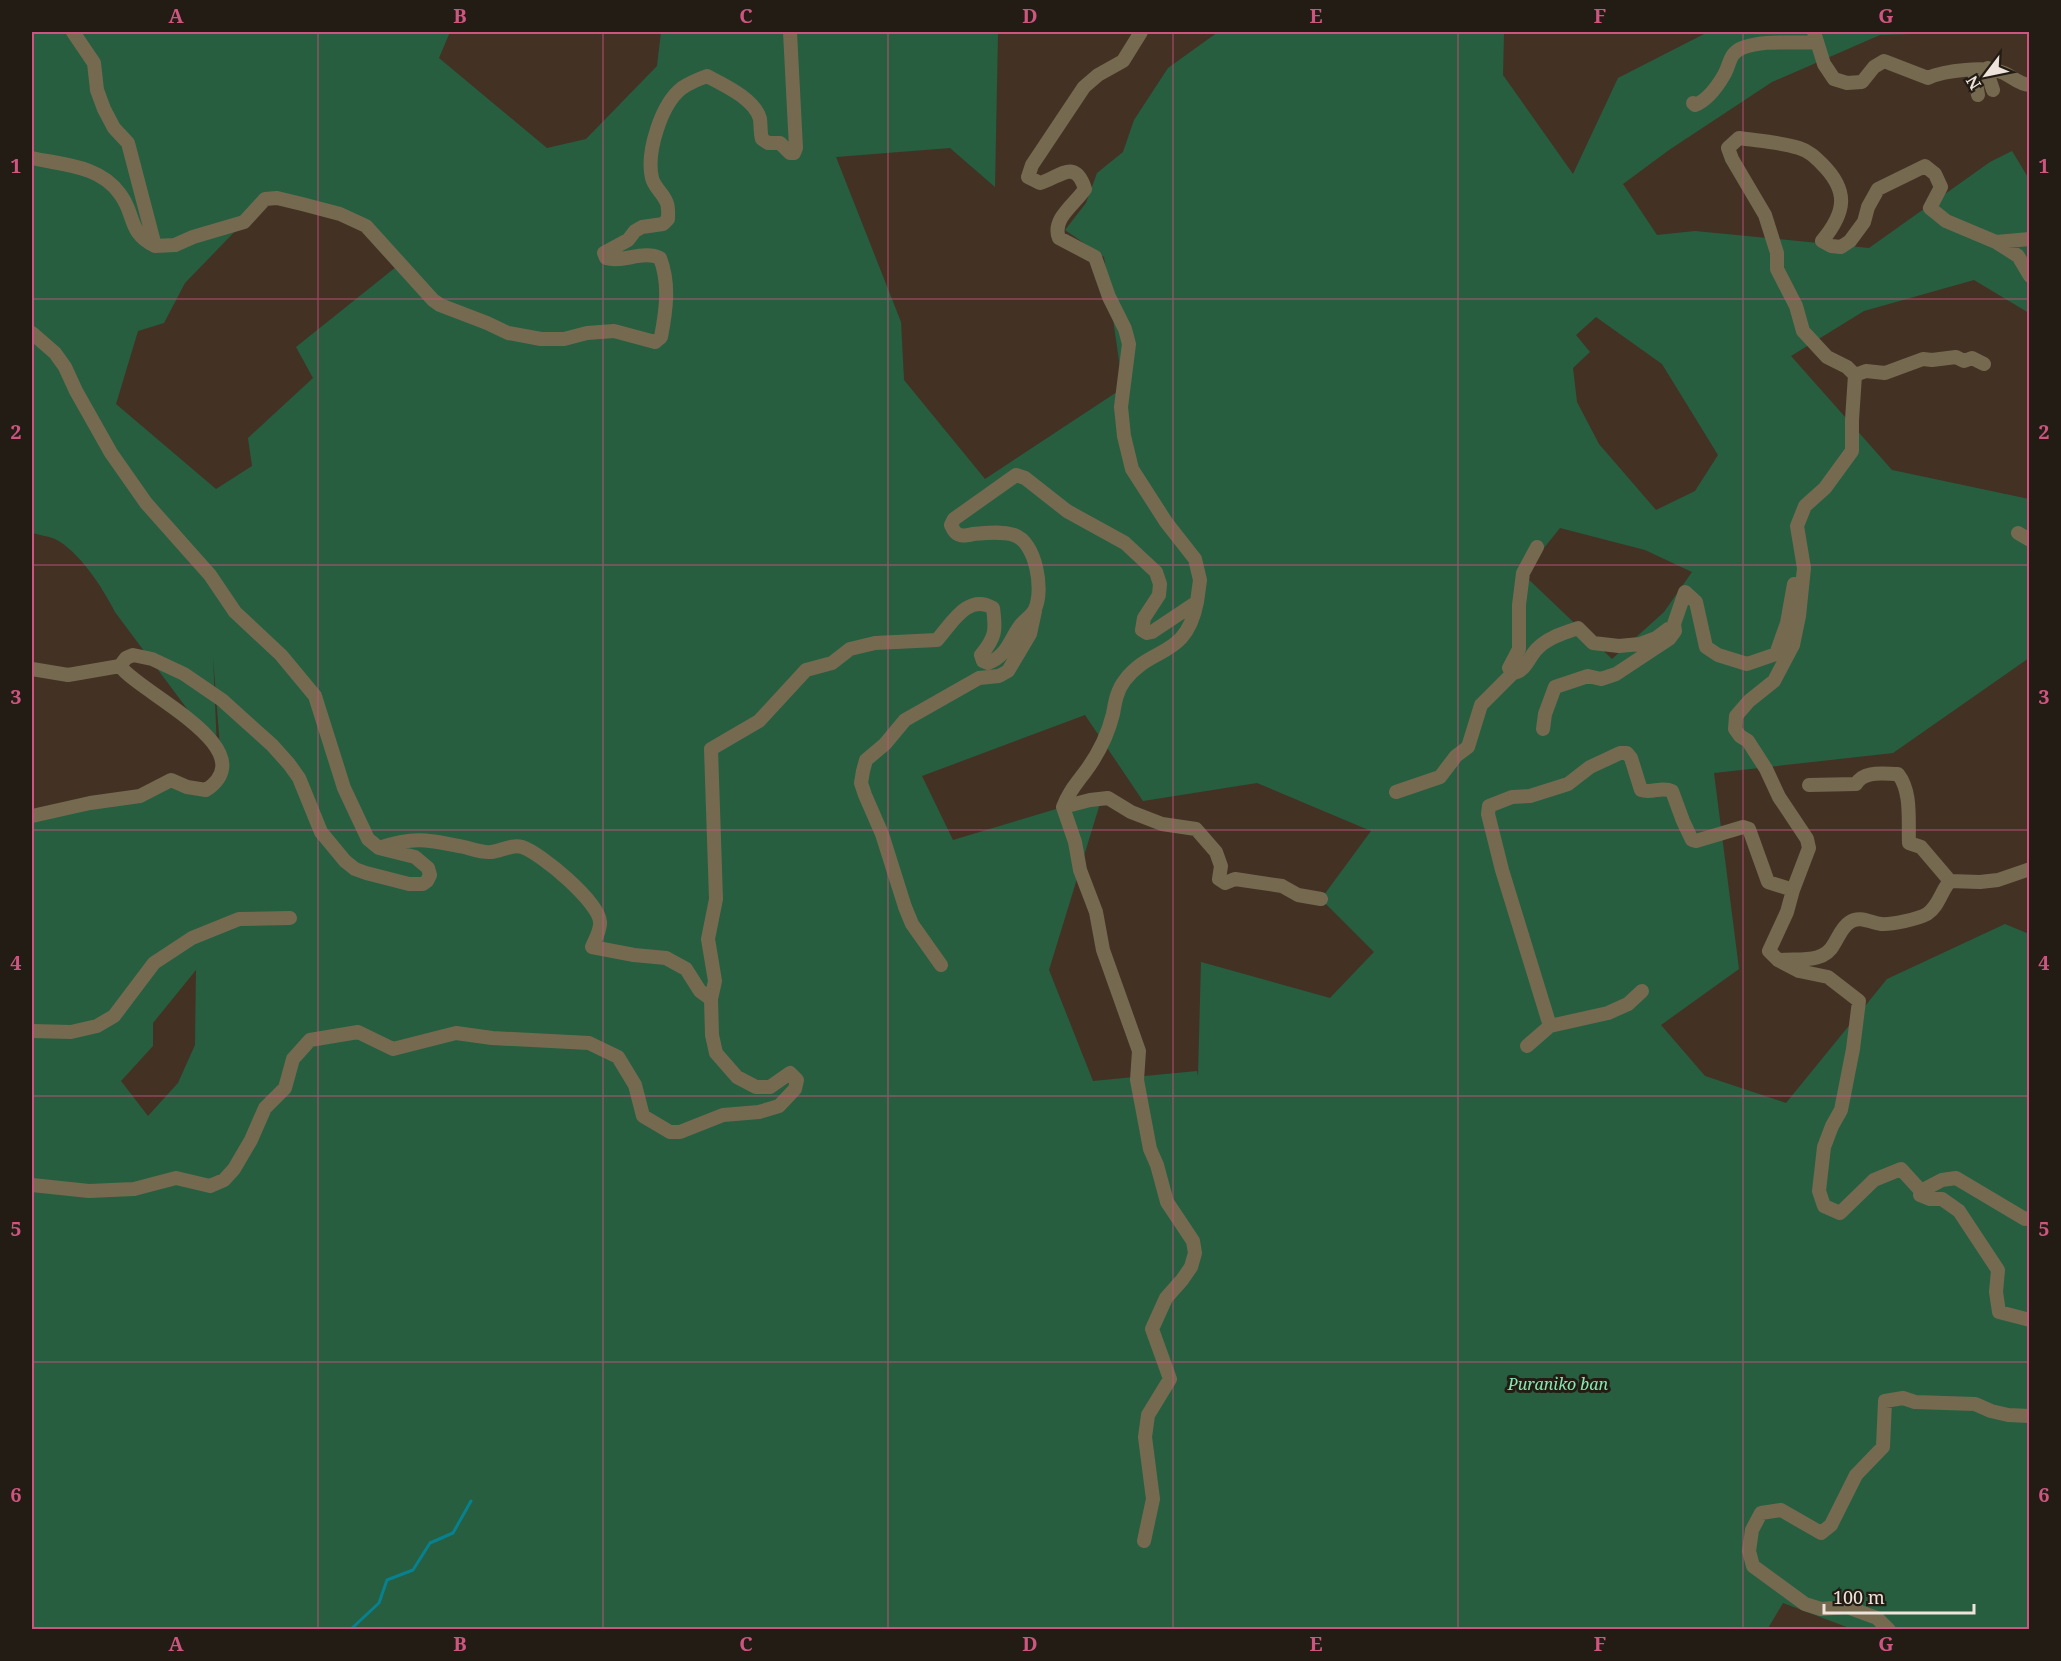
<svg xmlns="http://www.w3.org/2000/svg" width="2061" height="1661" font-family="'Noto Serif',serif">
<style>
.green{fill:#275e40;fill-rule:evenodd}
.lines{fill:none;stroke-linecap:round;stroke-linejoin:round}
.stream{stroke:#07818f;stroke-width:3}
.minor{stroke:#756a4f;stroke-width:14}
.grid{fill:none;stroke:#cf5581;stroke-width:1.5;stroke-opacity:0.55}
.labels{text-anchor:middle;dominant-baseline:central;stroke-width:6;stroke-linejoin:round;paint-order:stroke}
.park-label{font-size:16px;font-style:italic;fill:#86e8af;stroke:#231c15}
.neatline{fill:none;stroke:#cf5581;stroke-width:2}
.grid-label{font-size:20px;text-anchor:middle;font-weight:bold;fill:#cf5581}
</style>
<rect width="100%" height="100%" fill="#433224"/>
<!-- green -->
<path class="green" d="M32 32H450L439 58 547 148 586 139 657 66 661 32H998L995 187 950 148 836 157 901 322 904 380 985 479 1123 388 1104 257 1065 230 1086 203 1097 173 1123 152 1134 120 1168 68 1218 32H1504L1503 75 1573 174 1618 78 1708 32H1978L1880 35 1772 82 1669 150 1623 184 1657 235 1695 231 1869 248 1990 162 2012 151 2029 179V313L1974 280 1864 311 1791 356 1892 470 2029 499V658L1893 753 1714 773 1739 969 1661 1025 1705 1076 1786 1103 1887 979 2005 924 2029 934V1629H1852L1783 1603 1767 1630 32 1629V816L140 796 171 780 206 790 222 773 213 657 217 749 115 612C103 588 79 551 55 539 48 536 39 535 32 533ZM277 198 366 226 396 267 296 347 313 378 248 438 252 466 216 489 116 404 138 331 164 323 185 283 244 222ZM1596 317 1662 364 1718 455 1695 491 1656 510 1599 444 1577 402 1573 368 1590 352 1576 335ZM1560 528 1645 550 1692 572 1664 612 1612 659 1523 574ZM1085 715 1143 801 1257 783 1371 831 1321 899 1374 952 1330 998 1201 962 1198 1076 1197 1071 1093 1081 1049 970 1102 797 1063 807 953 840 922 776ZM196 970 195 1045 178 1083 148 1116 121 1081 153 1046V1023Z"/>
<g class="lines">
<!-- stream -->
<path class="stream" d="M350 1630 379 1603 387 1580 413 1570 430 1543 453 1533 471 1501"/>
<!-- minor -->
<path class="minor" d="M1814 32 1824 64 1834 79 1847 83 1862 82 1874 67 1884 61 1928 78C1945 70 1986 66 2004 73 2013 77 2018 84 2030 85
M1988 68 1989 78 1993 90
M1974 70 1978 95
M1693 103 1695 105C1708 100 1717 87 1724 75 1730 65 1729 53 1742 48 1766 39 1792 44 1817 42
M32 158C62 165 100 165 120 194 136 215 127 232 155 246L128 143 114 128 104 109 97 90 94 63 73 32
M2030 239 1996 242 1946 221 1930 208 1941 187 1935 174 1925 166 1878 189 1868 207 1864 222 1850 241 1841 247 1831 246 1822 241C1846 212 1849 191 1822 164 1815 157 1809 151 1799 148 1780 142 1759 141 1739 138L1728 148 1732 159 1765 215 1777 253V269L1796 306 1803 331 1827 357 1847 367 1855 375 1852 420V451L1825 488 1805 506 1797 526 1804 568 1799 616 1793 645 1774 681 1749 701 1736 716 1735 729 1740 736 1748 741 1766 769 1779 797 1807 839 1809 848 1793 890 1787 912 1769 951 1778 960 1799 971 1828 977 1859 1001 1853 1049 1841 1110 1832 1126 1824 1147 1819 1191 1824 1206 1840 1213 1874 1180 1901 1169 1921 1191 1942 1180 1956 1178 2025 1219 2030 1218
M1996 242 2018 256 2030 276
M155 246 175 245 193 237 244 222 265 199 277 198 302 204 340 214 366 226 433 300 440 305 487 323 508 333 541 339H564L587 333 614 331 655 342 661 337C666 311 670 284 660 258 643 250 623 263 606 258L604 253 628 240 635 231 642 227 663 224 668 219C668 213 669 206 666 201 662 192 654 187 652 178 646 153 661 104 682 88 689 83 699 79 707 76 724 85 755 99 760 119 761 126 760 132 762 139L768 143H780L790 153H794L796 148 790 32
M32 333 55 353 65 367 76 391 111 453 146 503 210 575 235 612 281 655 315 696 344 788 368 839 379 848 415 857 428 868 430 875 427 881 423 884H409L366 873 355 869 345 861 321 832 299 778 289 764 272 745 222 700 184 674 152 659 133 655 126 658 120 666 68 675 32 669
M1855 375 1866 371 1885 373 1923 359 1932 360 1956 357 1964 361 1972 358 1984 364
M2018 533 2030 540
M1537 547 1523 573 1519 605V649L1509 668 1513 673C1527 671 1529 655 1539 647 1549 637 1565 633 1578 628L1593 643 1619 646 1640 644 1656 638 1668 629
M1543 729 1545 714 1555 687 1588 676 1601 679 1616 674 1669 639 1675 631 1674 624 1685 592 1696 602 1706 647 1718 655 1747 664 1776 654 1787 623 1794 584
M1809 785 1856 784C1864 770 1884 774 1898 774 1912 792 1908 820 1909 843L1921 847 1950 881
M1396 792 1440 777 1456 756 1468 747 1481 705 1513 673
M1063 807 1090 800 1108 798 1131 812 1162 824 1196 829 1216 852 1221 866 1219 879 1225 883 1235 879 1282 886 1298 895 1321 899
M32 816 90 803 140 796 171 780 187 787 206 790C267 749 139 693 120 666
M379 848C415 836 428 840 464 847 472 849 483 853 491 852 501 851 512 844 522 847 541 853 599 902 600 922 601 929 595 940 592 947L634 955 666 958 686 969 700 991 711 999
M1780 960C1798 958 1824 964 1834 944 1839 936 1842 927 1850 922 1860 915 1871 923 1881 924 1891 925 1918 919 1927 914 1939 906 1941 891 1950 881L1980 882 1998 880 2030 869
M941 965 912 924 905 907 882 834 865 795 861 783 863 771 866 760 885 744 905 720 979 678 999 676 1008 671 1030 634 1035 611
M1550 1026 1608 1013 1628 1004 1642 991
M32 1031 71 1032 97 1026 114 1016 154 963 192 938 239 919 290 918
M1527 1046 1550 1026 1502 870 1488 814 1489 806 1512 797 1530 796 1568 784 1590 767 1620 753H1627L1631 758 1641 790C1652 794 1661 786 1672 791L1683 821 1692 840 1696 841 1743 827 1749 829 1768 882 1793 890
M32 1185 89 1191 134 1189 176 1178 210 1186 224 1180 234 1169 251 1140 265 1108 285 1088 293 1059 310 1040 358 1032 393 1049 456 1033 492 1038 589 1043 618 1057 635 1085 643 1116 670 1132H680L723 1115 759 1112 779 1106 795 1089 797 1080 790 1073 770 1087H756L737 1077 716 1053 712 1035 711 999 715 981 708 939 716 899 711 749 759 721 806 670 832 663 850 649 875 643 937 640C952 623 968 593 993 608 996 630 996 637 981 655L983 661 988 663C1007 656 1009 641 1020 626 1024 620 1033 615 1035 609 1044 590 1036 542 1014 535 1001 531 987 533 973 534 970 535 963 536 960 535 955 534 953 529 951 525L954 519 1016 475 1025 478 1067 511 1125 543 1156 572 1160 584 1159 595 1144 618 1142 630 1147 633 1152 632 1197 602 1200 580 1195 559 1166 522 1132 469 1124 436 1121 407 1129 344 1125 329 1109 297 1095 257 1059 238C1051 219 1076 203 1085 189 1075 157 1059 178 1040 183L1028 177 1032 165 1084 87 1098 75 1123 61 1141 32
M1921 1191 1920 1195 1930 1199H1942L1959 1211 1998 1270 1996 1292 1999 1312 2030 1320
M1144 1541 1153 1499 1145 1437 1148 1415 1170 1379 1152 1329 1166 1298 1182 1280 1191 1267 1195 1253 1193 1241 1167 1202 1157 1165 1150 1149 1137 1080 1139 1051 1103 950 1096 912 1080 870 1075 842 1063 807C1068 793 1076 784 1085 772 1097 756 1108 734 1113 714 1115 702 1117 690 1125 680 1152 645 1186 659 1197 602
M1889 1630 1877 1618 1847 1607 1821 1609 1805 1604 1753 1566 1749 1551 1752 1530 1761 1513 1781 1510 1821 1533 1831 1525 1856 1475 1883 1447 1885 1401 1903 1398 1915 1402 1975 1404 1991 1411 2008 1415 2030 1416"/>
</g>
<!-- grid -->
<path class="grid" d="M318 32V1630M603 32V1630M888 32V1630M1173 32V1630M1458 32V1630M1743 32V1630M32 299H2030M32 565H2030M32 830H2030M32 1096H2030M32 1362H2030"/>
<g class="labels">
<!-- park labels -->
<g class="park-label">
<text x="1558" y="1384">Puraniko ban</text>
</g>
</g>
<!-- border -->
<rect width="2061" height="1661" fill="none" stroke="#231c15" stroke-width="66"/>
<!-- north arrow -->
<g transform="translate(1986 75) rotate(238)" stroke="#231c15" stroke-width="4.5" paint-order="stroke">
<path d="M0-4.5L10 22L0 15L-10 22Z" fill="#eee3da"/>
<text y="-9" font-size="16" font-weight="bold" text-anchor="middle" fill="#eee3da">N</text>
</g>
<!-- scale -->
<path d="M1824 1604v9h150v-9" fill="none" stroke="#eee3da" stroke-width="3"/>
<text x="1833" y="1604" font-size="18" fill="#eee3da" stroke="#231c15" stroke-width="4.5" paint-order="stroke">100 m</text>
<rect x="33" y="33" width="1995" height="1595" class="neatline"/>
<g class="grid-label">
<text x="176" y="23">A</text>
<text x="460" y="23">B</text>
<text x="746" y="23">C</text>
<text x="1030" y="23">D</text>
<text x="1316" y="23">E</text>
<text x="1600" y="23">F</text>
<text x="1886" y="23">G</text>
<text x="16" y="173">1</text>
<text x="2044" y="173">1</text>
<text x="16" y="439">2</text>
<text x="2044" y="439">2</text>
<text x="16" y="704">3</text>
<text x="2044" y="704">3</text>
<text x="16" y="970">4</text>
<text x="2044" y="970">4</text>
<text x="16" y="1236">5</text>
<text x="2044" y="1236">5</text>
<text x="16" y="1502">6</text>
<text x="2044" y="1502">6</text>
<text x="176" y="1651">A</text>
<text x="460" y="1651">B</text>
<text x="746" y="1651">C</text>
<text x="1030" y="1651">D</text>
<text x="1316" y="1651">E</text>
<text x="1600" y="1651">F</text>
<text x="1886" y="1651">G</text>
</g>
</svg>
